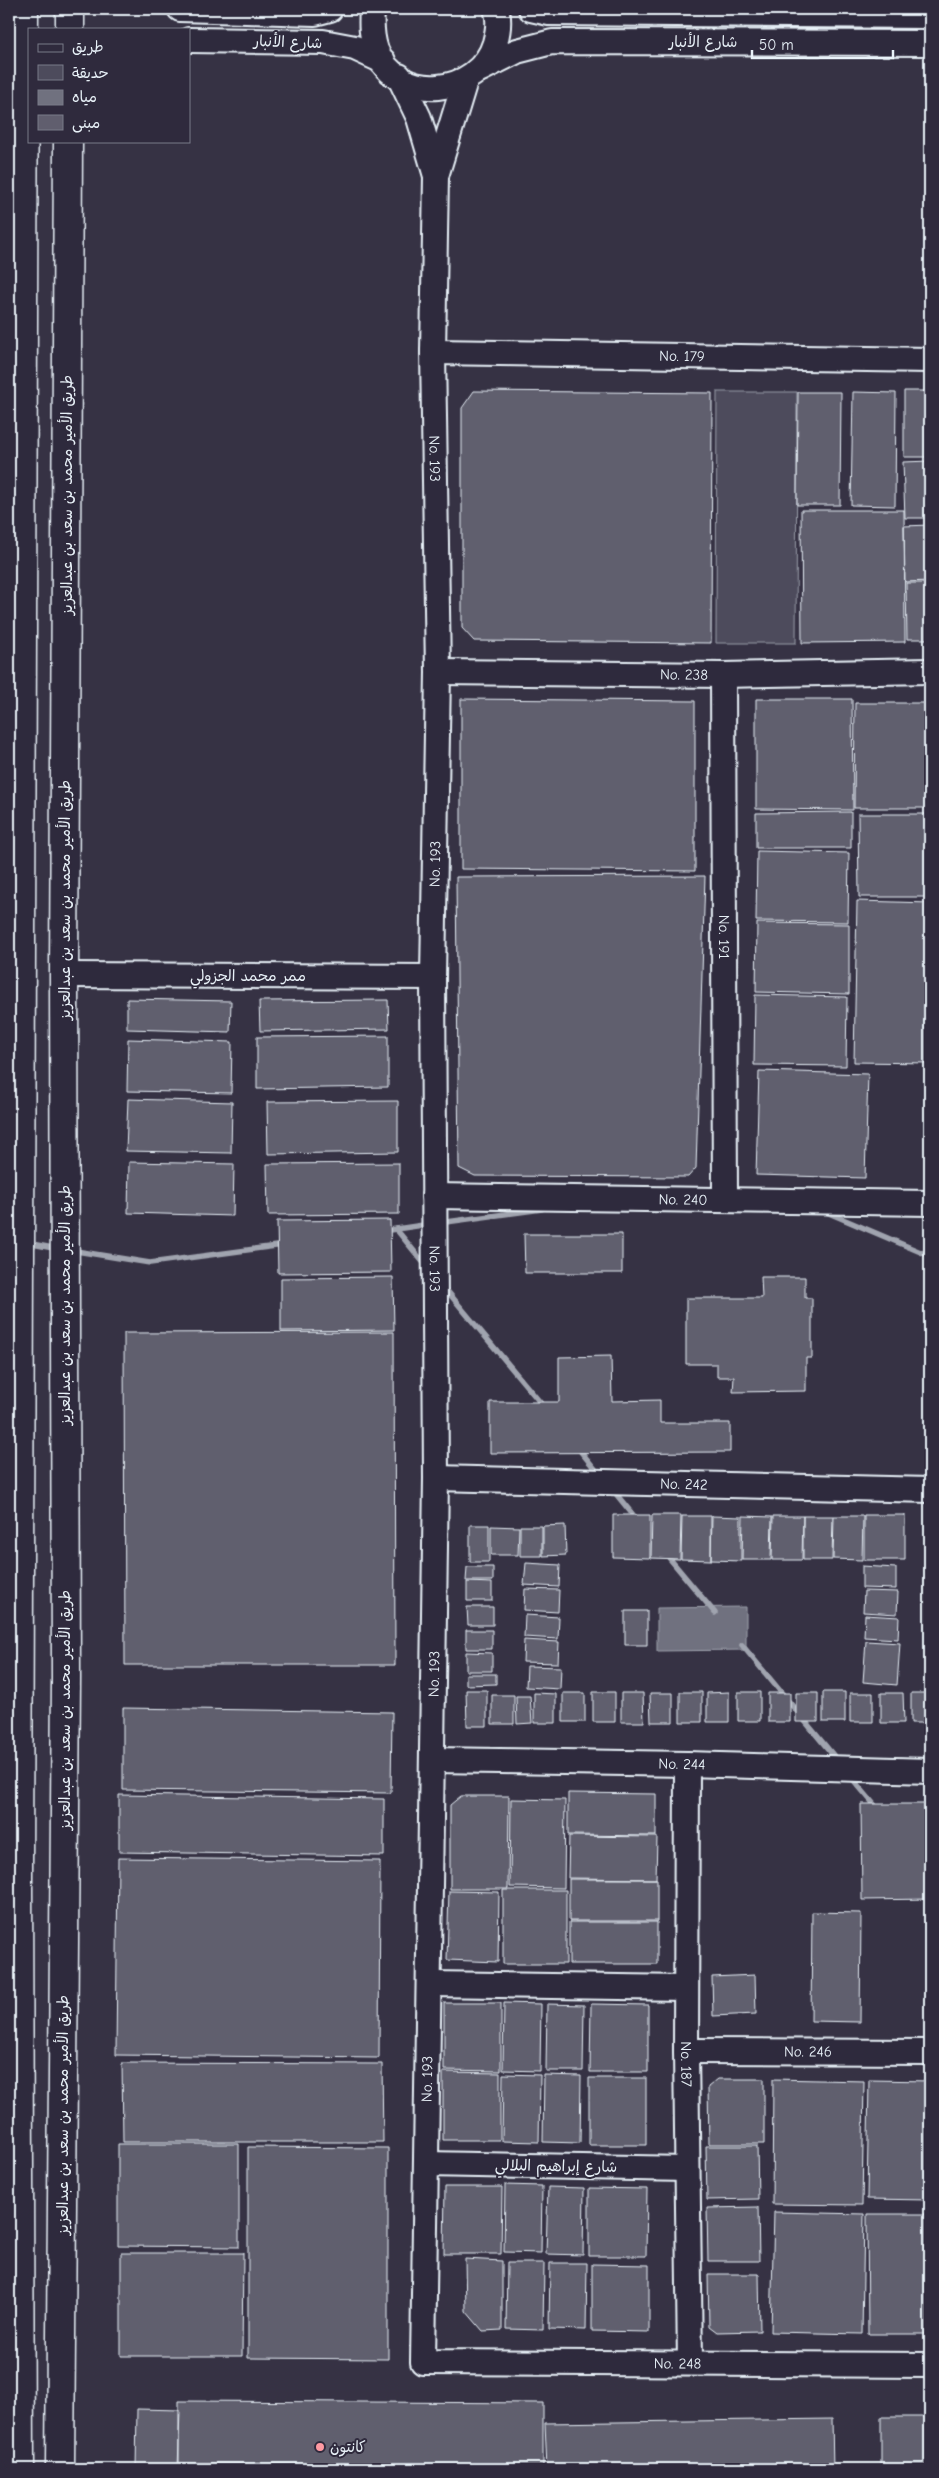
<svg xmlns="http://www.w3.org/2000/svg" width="939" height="2478" font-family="'Comic Neue','Playpen Sans Arabic',sans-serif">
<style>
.green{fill:#4d4b5c;stroke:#9a9eaa}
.water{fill:#70717f;stroke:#a0a4af}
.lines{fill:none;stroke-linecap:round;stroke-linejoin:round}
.stream{stroke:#a0a4af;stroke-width:5.5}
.building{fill:#605e6e;stroke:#e8f1f8}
.minor-casing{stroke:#e8f1f8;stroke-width:28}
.major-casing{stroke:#e8f1f8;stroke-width:31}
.minor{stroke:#2f2a3d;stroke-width:24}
.major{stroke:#2f2a3d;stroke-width:28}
.poi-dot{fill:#ff9aa2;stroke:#2f2a3d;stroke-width:2}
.labels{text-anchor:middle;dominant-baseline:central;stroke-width:4;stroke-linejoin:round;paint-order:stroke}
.street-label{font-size:15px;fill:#e8f1f8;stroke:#2f2a3d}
.poi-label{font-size:15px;fill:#e8f1f8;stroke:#2f2a3d;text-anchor:start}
</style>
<rect width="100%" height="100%" fill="#363244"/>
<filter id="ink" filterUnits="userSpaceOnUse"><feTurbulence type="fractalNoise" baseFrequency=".02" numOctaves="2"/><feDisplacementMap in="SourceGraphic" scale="10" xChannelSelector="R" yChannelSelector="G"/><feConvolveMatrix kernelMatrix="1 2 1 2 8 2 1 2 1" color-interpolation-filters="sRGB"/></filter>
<g filter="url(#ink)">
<!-- green -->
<path class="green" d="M717 392H797L796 643H716Z"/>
<!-- water -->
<path class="water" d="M746 1607V1650L657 1651V1608Z"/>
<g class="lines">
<!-- stream -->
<path class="stream" d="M824 1211 930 1256
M439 1223 542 1209
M396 1229 427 1267
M383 1231 430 1224
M32 1244 53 1248
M76 1251 150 1263 284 1245
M443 1286 544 1407
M577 1447 600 1475
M612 1489 638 1521
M665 1553 715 1613
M742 1645 838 1761
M850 1776 878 1809"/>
</g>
<!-- building -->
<path class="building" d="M474 391 712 393 711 643 474 641 462 628V408Z
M904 391H930V457H904Z
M798 392H841L840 505H797Z
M853 392 896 393 895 506 851 505Z
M930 461V518H905L903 462Z
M801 510H904L905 642 802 643Z
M930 525V581L905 582 904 526Z
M906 583H930V639H907Z
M461 699 695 701V871L461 869Z
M756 699H852L853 810 756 809Z
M855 703H930V808H854Z
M851 812V848H756V813Z
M858 814H930V897H859Z
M757 851 849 853 848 922 756 921Z
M705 876 696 1168 688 1177 475 1176 459 1168 456 877Z
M857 901 930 903V1063L854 1062Z
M757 923 849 924V994L756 992Z
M755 995 847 997 846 1066 754 1065Z
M127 999 231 1001 230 1032 127 1029Z
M388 1000 389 1029 260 1031 259 1001Z
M388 1036V1087L257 1089V1037Z
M128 1039 232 1042 231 1093 127 1091Z
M759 1071 868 1074 865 1178 756 1175Z
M128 1099 232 1102 231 1153 126 1151Z
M398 1101V1152L268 1154 267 1102Z
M129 1162 234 1164 233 1216 128 1213Z
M399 1163V1214L268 1215 267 1164Z
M390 1220 391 1272 278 1273 277 1221Z
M524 1234H622V1273H525Z
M393 1277 394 1330 281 1331V1278Z
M761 1277H805V1298H812V1358H806V1391L733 1392 734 1377H717V1364H686V1298H762Z
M394 1332 395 1665H125L124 1333Z
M611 1356 612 1401 660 1400V1423H730V1452L490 1453V1402H559V1357Z
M613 1515H650V1558L613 1557Z
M652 1515H681L680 1559 651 1558Z
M864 1515H905V1560H864Z
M682 1516H711V1560L681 1559Z
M712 1516 741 1517V1561L711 1560Z
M743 1516 772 1517 771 1560H742Z
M773 1516H803L802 1560H772Z
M803 1516H833L832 1560H803Z
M834 1516H863L862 1560 833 1559Z
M470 1525H489V1562H470Z
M565 1525 566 1555 543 1556V1526Z
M491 1526 519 1527 518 1555H491Z
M520 1526H542V1556H520Z
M526 1563 560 1565 559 1587 524 1585Z
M862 1566 896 1568V1589L862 1588Z
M467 1567H493V1581H466Z
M467 1582 492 1583V1601H467Z
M525 1589 559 1590 558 1612 524 1610Z
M864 1591 898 1592 897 1614 863 1612Z
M467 1607H493V1625H468Z
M625 1611H647V1645H625Z
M525 1615 559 1617 558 1639 524 1637Z
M865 1615 899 1617 898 1639 864 1637Z
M466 1630H492V1649H466Z
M524 1640 559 1642 558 1663 523 1662Z
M866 1641 900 1643 897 1685 863 1682Z
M466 1652 492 1653V1671H466Z
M527 1666 561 1667 560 1689 526 1687Z
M466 1674H496V1684L466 1685Z
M466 1690H487V1726H467Z
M593 1692H615V1722H593Z
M680 1692H702V1722H680Z
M729 1692V1722H707V1693Z
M738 1692H760V1721H738Z
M823 1692H845V1722H823Z
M534 1693 556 1694V1723H534Z
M563 1693H585V1722H563Z
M621 1693H643L644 1722H621Z
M650 1693H673V1722H651Z
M768 1693H790V1722H768Z
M796 1693H818V1722H796Z
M850 1693H873V1722H850Z
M881 1693H903L904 1723H881Z
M911 1693H930V1723H911Z
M492 1695H514V1724H492Z
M516 1696H530L532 1723 517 1724Z
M123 1708 392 1712 391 1793 123 1790Z
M568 1793 656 1794V1836L568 1835Z
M119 1795 384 1799V1856L119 1852Z
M461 1796H509L508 1889H450V1805Z
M511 1799 565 1800 564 1888 510 1887Z
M861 1804H930V1899L862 1900Z
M569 1836 657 1837 656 1879 568 1878Z
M118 1858 380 1861 379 2058 116 2055Z
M569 1879H657V1921H569Z
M503 1890H566V1964H503Z
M449 1891 499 1892 498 1962 447 1960Z
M812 1912 861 1913 860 2022 811 2021Z
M569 1922H657V1964H569Z
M755 1975 756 2014 713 2016 712 1977Z
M444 2003H501V2071L444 2070Z
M504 2003 541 2004 540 2071 503 2070Z
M547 2004 584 2005 583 2071H546Z
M591 2004 648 2005V2072H590Z
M122 2063 382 2064 383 2142H123Z
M443 2072 500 2073V2140H443Z
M503 2074 540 2075 539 2142 502 2141Z
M544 2075 581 2076 580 2143 543 2142Z
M589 2078H646V2145H589Z
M718 2079H764V2144H709L708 2087Z
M773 2079 864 2081 862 2205 772 2204Z
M869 2080 930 2081V2200L867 2199Z
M118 2144H239V2247L118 2246Z
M706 2146H757L758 2199 707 2200Z
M248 2147 388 2148V2359L248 2358Z
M505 2185 542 2186 541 2253 504 2252Z
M445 2187H502L501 2254H444Z
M548 2187 584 2188 583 2255 546 2254Z
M589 2188 647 2189 646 2256H589Z
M758 2207 759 2261H708L707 2208Z
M774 2212 864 2214 862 2334 771 2332Z
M867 2214H930V2334H868Z
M121 2253H243L242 2356H121Z
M465 2259 502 2261V2330L483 2331 466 2311Z
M507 2263H544L543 2330 506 2329Z
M550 2263H587L586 2330 549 2329Z
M592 2264 649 2265V2332L592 2331Z
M708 2274H759L760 2331 717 2332 709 2326Z
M179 2401 543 2403V2469H495V2465L179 2463Z
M137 2409 180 2410 178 2469H136Z
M881 2417H930V2469H881Z
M832 2419 833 2469H547L545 2423Z"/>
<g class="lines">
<!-- minor casing -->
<g class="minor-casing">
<g id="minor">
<path d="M180 9 315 13 330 9"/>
<path d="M372 9C371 24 371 36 376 50 398 105 479 96 495 43 498 32 500 19 496 9"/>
<path d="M531 9 549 13 930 16"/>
<path d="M189 40 323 42 355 48 383 61"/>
<path d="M481 69 517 51 552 42 930 43"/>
<path d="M399 76 419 118 436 176"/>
<path id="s1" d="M465 81 436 176 433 352 438 672 433 977 436 1478 423 2362 930 2365"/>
<path id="s2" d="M433 352 930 360"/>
<path id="s3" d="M438 672 723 675 930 671"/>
<path id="s4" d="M723 675 725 1199"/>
<path d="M64 975 433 977"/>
<path id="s5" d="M434 1196 930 1203"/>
<path id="s6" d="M436 1478 930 1490"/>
<path id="s7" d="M433 1760 687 1764 930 1771"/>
<path id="s8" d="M687 1764 686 2051 690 2363"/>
<path d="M429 1984 686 1988"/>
<path id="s9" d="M686 2051 930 2052"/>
<path d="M426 2164 687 2169"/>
</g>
</g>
<!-- major casing -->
<g class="major-casing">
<path id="major" d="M70 29V9
M20 2469 18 1879 24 9
M60 2469 66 1678 64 975 68 141"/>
</g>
<!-- minor -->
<use href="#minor" class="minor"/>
<!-- major -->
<use href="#major" class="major"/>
</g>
</g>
<!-- markers -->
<circle class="poi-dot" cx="320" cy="2447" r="5"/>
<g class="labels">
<!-- street labels -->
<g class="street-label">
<text transform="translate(288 42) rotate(2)">شارع الأنبار</text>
<text x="703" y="42">شارع الأنبار</text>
<text stroke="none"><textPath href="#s2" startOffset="249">No. 179</textPath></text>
<text stroke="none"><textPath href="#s1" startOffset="382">No. 193</textPath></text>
<text transform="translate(67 495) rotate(-90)">طريق الأمير محمد بن سعد بن عبدالعزيز</text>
<text stroke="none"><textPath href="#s3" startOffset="246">No. 238</textPath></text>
<text transform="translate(435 864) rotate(-89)">No. 193</text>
<text transform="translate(65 900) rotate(-90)">طريق الأمير محمد بن سعد بن عبدالعزيز</text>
<text stroke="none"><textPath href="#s4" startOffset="262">No. 191</textPath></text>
<text x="248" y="976">ممر محمد الجزولي</text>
<text stroke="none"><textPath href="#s5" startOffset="249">No. 240</textPath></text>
<text stroke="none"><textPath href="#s1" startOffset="1192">No. 193</textPath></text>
<text transform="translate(65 1305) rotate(-90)">طريق الأمير محمد بن سعد بن عبدالعزيز</text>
<text stroke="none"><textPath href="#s6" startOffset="248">No. 242</textPath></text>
<text transform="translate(434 1674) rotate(-89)">No. 193</text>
<text transform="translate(65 1710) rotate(-90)">طريق الأمير محمد بن سعد بن عبدالعزيز</text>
<text stroke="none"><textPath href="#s7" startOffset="249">No. 244</textPath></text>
<text stroke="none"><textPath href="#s9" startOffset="122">No. 246</textPath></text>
<text stroke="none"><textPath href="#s8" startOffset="300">No. 187</textPath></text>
<text transform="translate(427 2079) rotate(-89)">No. 193</text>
<text transform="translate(63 2115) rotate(-90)">طريق الأمير محمد بن سعد بن عبدالعزيز</text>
<text transform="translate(556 2166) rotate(1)">شارع إبراهيم البلالي</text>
<text stroke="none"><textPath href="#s1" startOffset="2540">No. 248</textPath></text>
</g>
<!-- poi labels -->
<g class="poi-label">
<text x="330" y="2447">كانتون</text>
</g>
</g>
<!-- margin -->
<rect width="939" height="2478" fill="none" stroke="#2f2a3d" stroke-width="30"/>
<rect x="15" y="15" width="909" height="2448" fill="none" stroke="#e8f1f8" stroke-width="2" filter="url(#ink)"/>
<!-- legend -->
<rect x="28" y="28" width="162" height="115" fill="#2f2a3d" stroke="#797a88"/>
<rect x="38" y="44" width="25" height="8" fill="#2f2a3d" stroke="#797a88"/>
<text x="72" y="52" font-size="15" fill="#e8f1f8">طريق</text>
<rect x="38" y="65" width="25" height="15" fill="#4d4b5c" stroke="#797a88"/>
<text x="72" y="78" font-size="15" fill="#e8f1f8">حديقة</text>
<rect x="38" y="90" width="25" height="15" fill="#70717f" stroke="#797a88"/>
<text x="72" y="102" font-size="15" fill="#e8f1f8">مياه</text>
<rect x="38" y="115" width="25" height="15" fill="#605e6e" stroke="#797a88"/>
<text x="72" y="128" font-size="15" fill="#e8f1f8">مبنى</text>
<!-- scale -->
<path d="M752 50v8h141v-8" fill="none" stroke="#e8f1f8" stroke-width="2.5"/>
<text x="759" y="50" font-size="15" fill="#e8f1f8" stroke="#2f2a3d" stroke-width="4" paint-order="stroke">50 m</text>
</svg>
